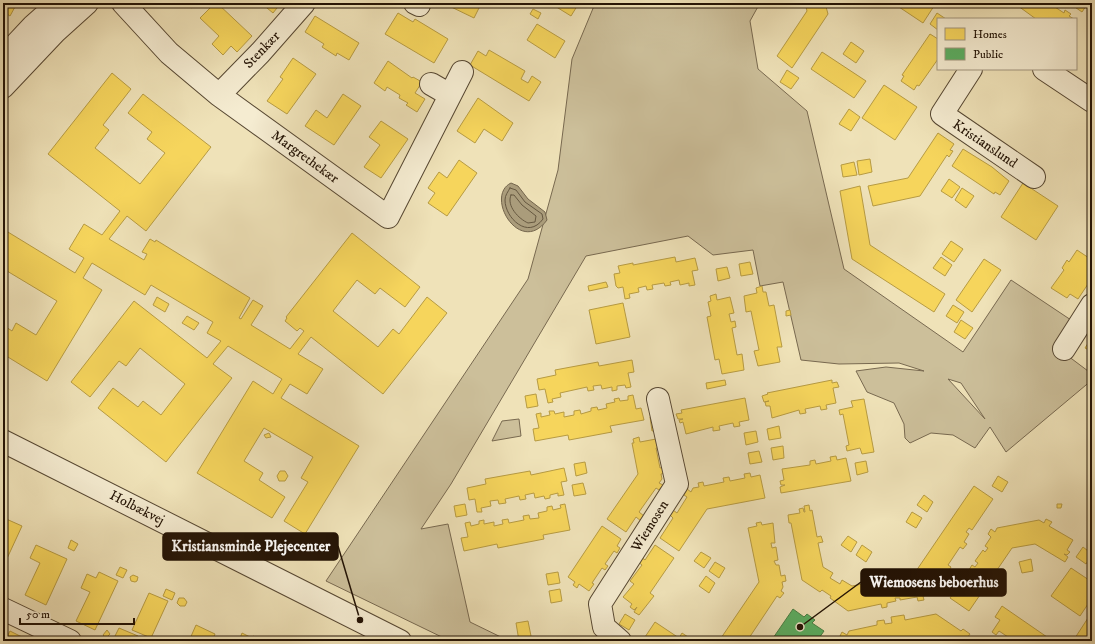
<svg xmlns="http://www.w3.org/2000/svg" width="1095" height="644" font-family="'IM FELL DW Pica',serif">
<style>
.green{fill:#ccbf9a;stroke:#786950;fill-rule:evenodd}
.water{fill:#aa9c7b;stroke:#74654c}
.homes{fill:#f6d55c;stroke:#b79b42}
.public{fill:#5aae61;stroke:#4a8045}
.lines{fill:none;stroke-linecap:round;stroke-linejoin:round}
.shore{stroke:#665840;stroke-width:1}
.minor-casing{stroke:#564732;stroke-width:24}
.minor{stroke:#f5ecd1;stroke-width:22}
.labels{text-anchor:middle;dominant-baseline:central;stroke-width:4;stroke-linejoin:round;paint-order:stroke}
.street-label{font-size:14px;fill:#231305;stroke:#f5ecd1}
.leader{fill:none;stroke:#231305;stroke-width:1.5}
.callout-dot{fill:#231305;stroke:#f5ecd1;stroke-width:1.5}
.callout{fill:#231305;stroke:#231305;stroke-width:1.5}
.callout-label{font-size:15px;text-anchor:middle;font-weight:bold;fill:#fff}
</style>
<rect width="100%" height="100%" fill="#efe2b8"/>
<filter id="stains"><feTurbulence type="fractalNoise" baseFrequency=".005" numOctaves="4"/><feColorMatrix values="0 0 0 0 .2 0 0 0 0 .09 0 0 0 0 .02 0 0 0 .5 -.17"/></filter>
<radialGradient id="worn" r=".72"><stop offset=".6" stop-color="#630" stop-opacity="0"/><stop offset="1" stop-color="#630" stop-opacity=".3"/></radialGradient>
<!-- green -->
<path class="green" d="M593 3H760L750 21 758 69 807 111 844 269 963 352 1011 280 1071 320 1056 347 1092 374V380L1006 452 990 427 975 448 953 435 931 433 910 443 905 438 904 424 894 403 867 392 856 371 886 367 924 371 899 363 839 364 801 360 783 282 760 286 753 250 713 255 688 236 586 256 451 484 421 529 448 524 470 622 509 641H450L326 581 528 279 558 170 572 59 594 6ZM948 379 961 383 985 419Z
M519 419 521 436 492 441 502 421Z"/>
<!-- water -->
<path class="water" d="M511 183 518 186 528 199 545 212 547 220C520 257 484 196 511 183Z"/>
<!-- homes -->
<path class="homes" d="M3 3H21L19 6 16 5 10 16 7 14 3 22Z
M185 3H196L192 8Z
M215 3H217L252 36 237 52 231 46 223 55 212 44 219 36 200 18Z
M261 3H281L273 13Z
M443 3H480L481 4 474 18Z
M550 3H579L571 16Z
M805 3H825L828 14 792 68 777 56 807 11Z
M893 3H929L934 6 923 23Z
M1014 3H1049L1064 13 1065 10 1071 14 1069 16 1074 19H1036Z
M1069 3H1088L1082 12Z
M533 9 541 13 538 19 530 14Z
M398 13 413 22 415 19 448 39 434 63 385 34Z
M937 13 946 19H938V30L930 24Z
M315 16 359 43 349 60 337 53 336 56 322 47 324 44 305 32Z
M537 24 565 41 555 58 527 40Z
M930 34 938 39V59L919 86 917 85 914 90 901 81 904 76 902 75Z
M851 42 864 51 856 63 843 54Z
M489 50 525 71 521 79 528 83 532 76 541 82 529 101 470 65 478 51 486 56Z
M822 52 866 81 854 98 811 69Z
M293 58 316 74 287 114 267 101 283 79 280 77Z
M388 61 412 78 413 77 422 82 415 93 425 99 417 112 406 105 408 103 399 98 400 95 387 87 385 91 374 83Z
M787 70 799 78 791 89 780 82Z
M112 73 131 89 103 125 109 130 95 148 140 184 165 153 147 139 152 132 128 113 143 94 211 147 146 231 127 216 109 239 144 260 147 254 142 252 150 239 155 242 156 240 250 298 239 318 241 319 253 300 263 306 251 325 290 349 304 331 300 328 297 331 285 321 287 318 286 317 352 233 420 287 405 307 380 288 375 294 357 280 333 311 378 347 393 329 399 334 427 297 447 313 383 394 311 337 298 354 323 369 307 394 290 384 281 398 359 446 305 534 284 521 308 482 301 478 313 457 264 428 244 461 263 473 259 480 285 497 272 518 197 473 253 381 273 394 282 379 228 346 213 364 232 378 166 462 98 408 113 388 138 407 143 401 161 415 185 384 140 348 126 366 119 361 90 397 71 382 134 301 207 358 221 341 207 333 213 322 151 285 145 295 92 263 83 278 102 290 47 381 3 354V325L12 331 16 323 36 335 57 301 7 271 3 278V229L75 273 84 258 69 249 84 224 102 235 120 211 48 154Z
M884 85 917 107 895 140 862 118Z
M343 94 361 106 334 145 305 126 316 110 327 118Z
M478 98 513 123 502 141 484 129 475 143 457 131Z
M849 109 860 117 851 131 839 124Z
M381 121 408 139 381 178 364 167 380 145 369 137Z
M938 133 954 144 950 150 953 151 949 157 947 155 920 196 873 206 868 186 908 178Z
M963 149 992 167 1009 181 1000 195 995 192 994 194 952 166Z
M870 159 872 172 859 175 857 161Z
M459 160 477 173 447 216 428 203 435 193 428 188 439 172 447 178Z
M854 162 857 175 843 177 841 165Z
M949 179 960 187 952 198 941 191Z
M1023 183 1058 206 1036 240 1001 217Z
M860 186 870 245 945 294 934 312 852 259 840 191Z
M962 188 974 196 966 208 955 200Z
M951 241 963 249 954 262 942 254Z
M1077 250 1092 260 1090 264 1092 266V283L1090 281 1078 299 1070 294 1067 298 1051 288 1064 270 1062 268 1067 260 1069 262Z
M675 257 676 262 695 258 698 270 692 271 695 285 689 286V283L680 285 679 280 670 282 671 285 665 286 664 283 652 285 653 289 647 290 646 286 638 288 639 292 629 294 630 298 625 299 623 287 618 288 616 286 614 274 620 273 618 266 633 263V265Z
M941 257 952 265 945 276 933 268Z
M984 259 1001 270 972 312 956 300Z
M750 262 753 274 741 276 739 264Z
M727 267 730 278 718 281 716 269Z
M606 282 608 287 589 291 588 286Z
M762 286 763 292H766L769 306 774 305 782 347H777L780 362 758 366 754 351 759 350 751 311 746 312 744 296 757 293 756 288Z
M716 294 717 300 730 297 734 313 729 314 731 322 735 321 736 327 732 328 737 355 742 354 744 370 722 374 719 359 715 360 707 317 711 316 708 302 711 301 710 296Z
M157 297 169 304 165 312 153 305Z
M623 303 630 337 596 344 589 310Z
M953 305 964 312 957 323 946 316Z
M790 310 791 315 786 316V311Z
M187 316 199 323 194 330 182 323Z
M961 320 973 328 965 339 954 332Z
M1092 337V352L1085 348Z
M632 360 634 372 628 373 631 387 626 388 625 385 617 386V390L612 391V387L602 389 601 385 593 386 594 390 588 391 587 387 560 393 561 397 552 399 553 402 548 403 545 389 539 390 537 379 556 375 555 370 598 362 599 366Z
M725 380 726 385 707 389 706 383Z
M832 380V383L837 382 839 387 833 388 836 403 826 405 827 409 821 410 820 406 805 409 806 413 800 414 799 410 772 418 770 406H766L765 402 769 401 764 402 762 396 768 394 767 393Z
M536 394 538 406 527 408 525 396Z
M633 395 636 409 641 408 644 420 610 426 612 432 569 440 568 435 535 441 533 429 539 428 536 414 541 413V417L550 415 549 411H554L555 414 564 412V417L574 415V411L580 410 581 414 591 411V408L597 407 598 410 607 408 606 404 615 402 614 399 619 398 620 401 628 400V396Z
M745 398 749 420 739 422 740 426 734 427 733 423 719 426 720 430 713 431V427L686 434 683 422 680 423 679 420 683 419H678L676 414 682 413 681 410Z
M864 399 874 452 862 454 860 448 847 451 846 446 849 445 843 414 840 415 839 410 853 407 851 401Z
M655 416 658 430 652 431 650 417Z
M779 426 781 438 769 440 767 429Z
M756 431 758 442 746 445 744 433Z
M269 433 271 437 266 438 264 435Z
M639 437 640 442 656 439 658 448H656L660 468 665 467 666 473 661 474 662 479 659 483 663 485 659 490 656 488 639 512 644 516 641 521 636 517 626 532 607 519 638 474 632 443H634L633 439Z
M783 446 784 458 773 460 771 448Z
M759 451 762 462 750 464 748 453Z
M836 456 837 460 846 458 851 481 781 493 780 487 785 485H781L780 481 784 480 782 469 810 465V461L815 460 816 464 831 461 830 457Z
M866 461 868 472 857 475 855 463Z
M585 462 587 473 576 476 574 464Z
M564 468 567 481 561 482 564 495 558 496V493L550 495V498L545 499 544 496 535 498 534 493 525 495 526 499 520 500 519 496 505 499 506 503 499 504 498 500 490 501 491 506 481 508 482 512H477L475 499 469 500 467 488 486 484 485 479 530 471 531 475Z
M280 471H285L288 476 285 481H279L277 476Z
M750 473 751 477 760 475 765 498 707 509 679 551 660 538 673 518 670 515 673 510 677 513 687 497 684 495 687 489 691 492 693 488 699 487 698 483 703 482 704 486 724 482 723 478 729 477 730 481 745 478 744 474Z
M998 476 1008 482 1002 492 992 486Z
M583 483 586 494 574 496 572 485Z
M974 486 993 499 972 530 969 528 966 532 969 534 964 542 967 544 963 549 960 547 948 565 951 567 948 572 945 570 934 586 938 588 934 593 931 591 928 595 923 596 924 600 918 601 917 597 900 600V598H895L896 601 887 603V607L882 608 881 604 848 611 830 598 831 596 822 590 820 592 802 580 791 523H789L788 515 800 513 799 509 803 508 804 512H805L804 506 809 505 810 511 812 510 817 537 821 536 823 542 818 543 823 567 833 573 830 578 840 584 842 580 852 586 914 574Z
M924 495 933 502 927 512 917 505Z
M465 504 467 515 456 517 454 506Z
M565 504 570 530 543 535 544 539 498 548 497 544 464 551 461 538 468 537 465 523 470 522 471 526 479 524V521L484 520V524L494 522V526L503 524 502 520 508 519 509 523 524 520 523 516 529 515 530 519 539 518 538 513 547 511V507L552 506 553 510 561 508 560 505Z
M1057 504H1062L1061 508H1057Z
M912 512 922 518 916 528 906 522Z
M4 518 22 526 4 565 3 519Z
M1046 519 1052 522 1049 526 1073 540 1067 550 1070 552 1067 555 1064 554 1068 557 1065 562 1035 544 1012 548 969 611 950 598 962 581 958 579 963 570 967 573 972 565 975 567 978 563 975 561 983 550 985 552 988 548 985 546 991 537 988 534 991 529 995 532 997 528 1039 520 1044 523Z
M761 522 762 525 773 523 775 543H771L772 548 776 547 778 560 774 561 776 565H779L781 576 785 575 786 581 782 582 783 587 781 591 784 593 780 598 777 596 747 641H719L759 582 748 528 757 526 756 523Z
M602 526 621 539 617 546 620 548 617 553 614 551 605 564 608 566 605 570 602 568 592 583 594 584 589 591 579 584 577 588 573 585 575 582 568 577Z
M848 536 857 542 851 552 841 545Z
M71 540 78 544 74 551 68 548Z
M36 545 67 559 46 605 25 595 40 563 30 558Z
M655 545 674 558 650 593 654 596 639 615 634 612 637 607 634 610 630 607 632 604 623 597 634 584 630 581 642 565 637 561 640 556 645 560Z
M862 545 872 552 866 562 856 555Z
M1083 547 1092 554 1086 564 1076 557Z
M701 552 711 558 704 568 694 561Z
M1031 559 1033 571 1022 573 1019 562Z
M715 562 725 568 719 578 709 571Z
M120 567 127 570 123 578 116 575Z
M1071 568 1092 582V598L1080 616 1051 596Z
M99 572 118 581 95 630 76 621 90 592 81 588 87 574 96 578Z
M558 572 560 583 548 585 546 574Z
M133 575 138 577 137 581 135 582 131 581 130 577Z
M706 576 715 583 709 593 699 586Z
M166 589 175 593 172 600 163 596Z
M560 589 562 601 551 603 549 591Z
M149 593 168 601 151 638 132 630Z
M179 598H184L187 602 185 606H180L177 603Z
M1002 606 1047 637 1044 641H1014L999 631 996 635 992 632 1000 620 995 617Z
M625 614 635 620 629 630 619 624Z
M936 614 961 631 963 629 970 634 965 641H938L933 638 916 641H842L839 638 842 632 847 635 849 631 877 625V621L884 620 885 624 892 623 891 617 904 615 905 620Z
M1092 616V641H1073L1088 618 1089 619Z
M528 621 532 641H519L516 623Z
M655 622 679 638 682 633 694 641H651L645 637Z
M196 625 215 634 212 641H189Z
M119 628 138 636 136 641H126L115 636Z
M107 630 110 634 106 638 103 635Z
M10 631 28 640 27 641H5Z
M242 633 252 638 253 636 263 641H239Z"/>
<!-- public -->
<path class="public" d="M793 609 804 617 807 614 815 620 812 623 824 631 817 641H771Z"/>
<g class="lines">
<!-- shore -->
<path class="shore" d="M510 188 516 190 525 202 542 214 543 219C528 240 505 218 505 200 505 195 508 192 510 188Z
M511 195H514L522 205 536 216 535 222 528 223C519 219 506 206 511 195Z"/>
<!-- minor casing -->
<g class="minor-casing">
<path id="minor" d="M123 3 169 53 219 95 388 217 462 72
M415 3 419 5
M3 58 33 26 59 3
M971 69 942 114 1034 177
M1044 69 1092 101
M431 84 450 95
M3 87 56 31 87 3
M219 95 260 53 304 3
M1064 349 1092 305
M3 441 400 641
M3 609 70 641
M620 641 604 627 600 604 677 484 658 399"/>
</g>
<!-- minor -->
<use href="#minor" class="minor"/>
</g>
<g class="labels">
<!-- street labels -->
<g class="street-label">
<text transform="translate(262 50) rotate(-46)">Stenkær</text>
<text transform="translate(985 144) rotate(34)">Kristianslund</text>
<text transform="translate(305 157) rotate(36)">Margrethekær</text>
<text transform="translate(137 508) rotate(27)">Holbækvej</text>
<text transform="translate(650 526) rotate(-58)">Wiemosen</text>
</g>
</g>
<!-- callouts -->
<path class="leader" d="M360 620L338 546M800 627L861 582"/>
<g class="callout-dot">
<circle cx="360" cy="620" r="4"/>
<circle cx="800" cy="627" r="4"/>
</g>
<g class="callout">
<rect x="163" y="533" width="175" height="27" rx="4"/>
<rect x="861" y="569" width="145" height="27" rx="4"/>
</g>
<g class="callout-label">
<text x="251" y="551">Kristiansminde Plejecenter</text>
<text x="934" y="587">Wiemosens beboerhus</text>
</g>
<!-- margin -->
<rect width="1095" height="644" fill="none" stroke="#efe2b8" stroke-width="16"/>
<rect x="4" y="4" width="1087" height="636" fill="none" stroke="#231305" stroke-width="2"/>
<rect x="8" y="8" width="1079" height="628" fill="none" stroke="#231305"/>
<!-- legend -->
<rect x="937" y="18" width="140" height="52" fill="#f5ecd1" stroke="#a1957f"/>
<rect x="945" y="28" width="20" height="12" fill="#f6d55c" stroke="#a1957f"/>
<text x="973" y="38" font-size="12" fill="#231305">Homes</text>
<rect x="945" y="48" width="20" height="12" fill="#5aae61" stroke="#a1957f"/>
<text x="973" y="58" font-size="12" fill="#231305">Public</text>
<!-- scale -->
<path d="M20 618v6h114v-6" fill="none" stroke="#231305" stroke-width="2"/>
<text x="26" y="618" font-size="12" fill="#231305" stroke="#f5ecd1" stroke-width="3" paint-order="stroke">50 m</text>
<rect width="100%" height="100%" filter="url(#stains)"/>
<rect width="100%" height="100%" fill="url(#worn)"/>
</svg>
